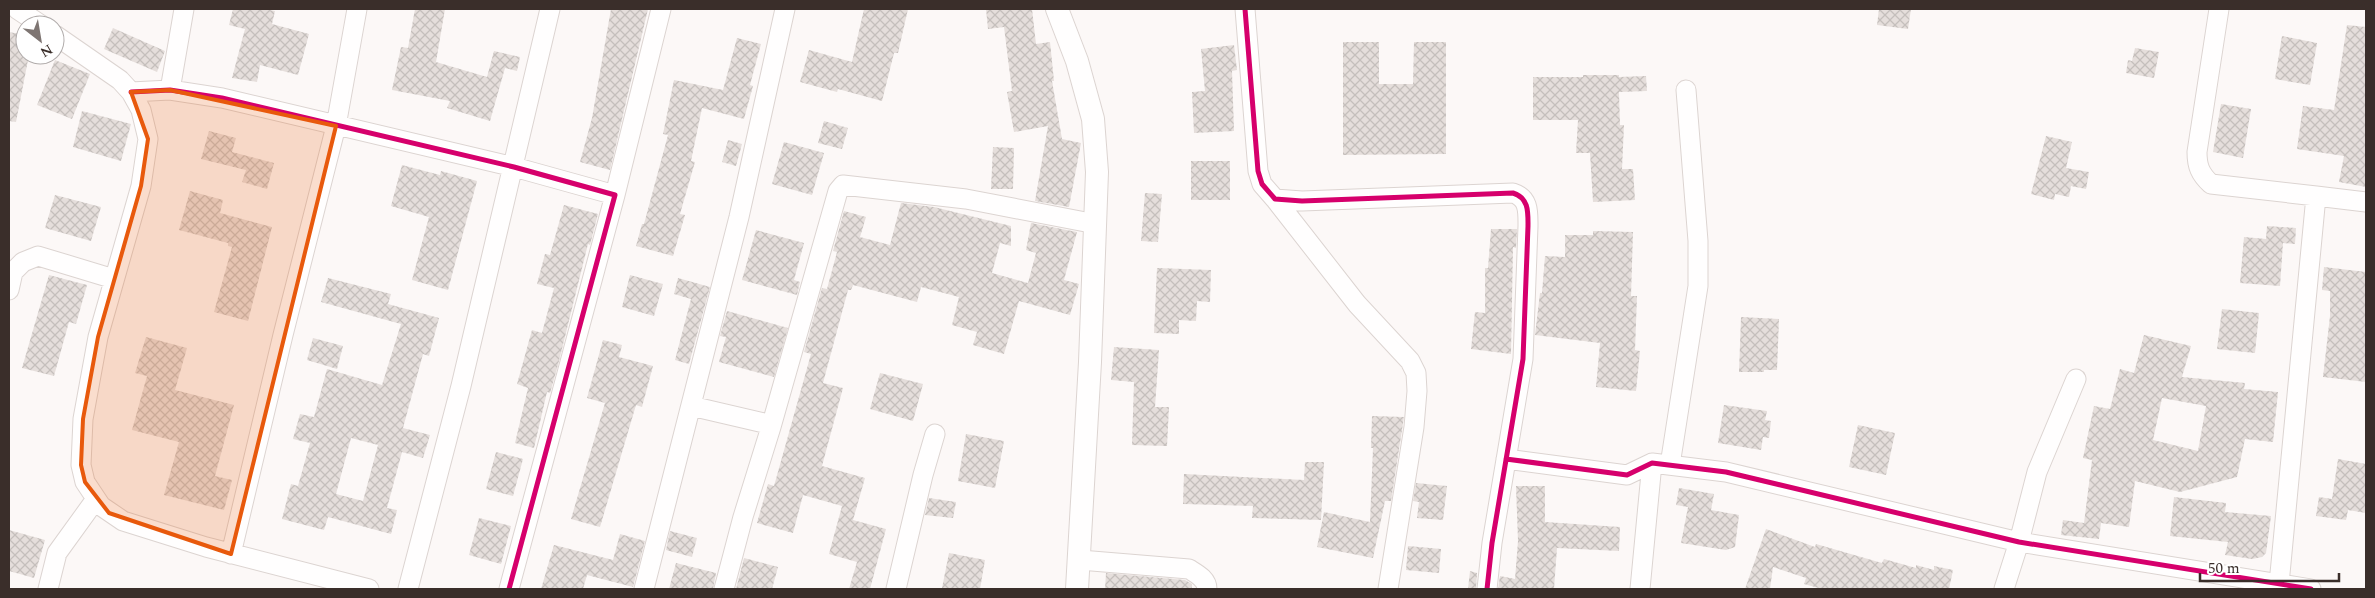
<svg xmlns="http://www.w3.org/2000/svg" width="2375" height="598" font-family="Spectral,serif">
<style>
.building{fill:url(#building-cross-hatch);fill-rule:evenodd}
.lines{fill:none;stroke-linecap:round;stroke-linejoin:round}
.minor-casing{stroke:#dcd4d1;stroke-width:21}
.tertiary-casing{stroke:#dcd4d1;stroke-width:24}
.minor{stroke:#fffefe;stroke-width:19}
.tertiary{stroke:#fffefe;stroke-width:22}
.cycleway-casing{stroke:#fff;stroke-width:8}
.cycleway{stroke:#d6006c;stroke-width:5}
.marked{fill:#e8590c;fill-opacity:0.2;stroke:#e8590c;stroke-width:4;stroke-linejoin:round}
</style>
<defs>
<pattern id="building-cross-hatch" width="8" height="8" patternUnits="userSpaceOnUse" patternTransform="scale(1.25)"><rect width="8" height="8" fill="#e5dedb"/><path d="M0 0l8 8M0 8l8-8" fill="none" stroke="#c5bfbc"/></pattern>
</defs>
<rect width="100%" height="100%" fill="#fcf8f7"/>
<!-- building -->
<path class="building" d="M233 9H264L275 11 272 24 309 34 298 75 260 65 257 82 232 78 245 29 229 25Z
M415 9H445L436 62 487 77 494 51 520 57 517 71 505 68 490 121 447 108 450 101 392 90 401 47 408 48Z
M611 9H648L610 170 580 162 592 118Z
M864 9H908L898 53H894L882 101 838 89 837 92 800 82 809 50 852 62Z
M986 9H1032L1036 44 1050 42 1054 81H1052L1062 139 1081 143 1069 207 1035 201 1048 126 1014 132 1007 92 1012 91 1004 27 988 29Z
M1879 9H1911L1908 29 1877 25Z
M2347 25 2366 27V187L2339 182 2344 156 2297 149 2303 106 2334 110Z
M113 28 165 51 157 72 104 49Z
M9 32 25 35V55H29L16 122 9 121Z
M2282 36 2317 43 2310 85 2275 79Z
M737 38 761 44 750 85 753 86 744 119 702 108 691 161 695 162 680 214 685 215 673 256 636 246 642 224H644L668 135 663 134 674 80 723 90Z
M1343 42H1379V84H1413L1414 42H1446V154L1343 155Z
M1234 45 1237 70 1232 71 1234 131 1194 133 1192 92 1205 91 1201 49Z
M2135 48 2159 52 2154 78 2126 73 2128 60 2132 61Z
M55 60 90 74 72 119 37 105Z
M1583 75H1619V77L1646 76 1647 91 1619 92 1620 125H1624L1622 169H1633L1635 200 1593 202 1590 153H1576L1578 120H1533V77H1583Z
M2221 104 2251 109 2243 158 2213 152Z
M82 111 131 124 121 161 73 147Z
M824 121 848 128 842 149 818 143Z
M209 131 236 138 232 152 274 163 267 189 242 182 246 170 201 159Z
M2046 136 2072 142 2066 168 2089 172 2086 189 2071 186 2069 197 2055 194 2054 200 2031 194Z
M728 140 742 144 736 166 722 162Z
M784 142 824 153 812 195 772 184Z
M993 147 1014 148 1013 189H991Z
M1191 161H1230V200H1191Z
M402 165 440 175 441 171 477 181 448 290 412 280 429 217 391 206Z
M190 191 223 200 220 213 272 227 248 321 214 312 232 247 228 246V243L179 230Z
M1145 193 1162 194 1158 242 1141 241Z
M55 195 101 207 91 241 45 228Z
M901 203 934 207 1011 226V246L1000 243 992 273 1028 283 1036 253 1026 250 1031 223 1077 232 1064 280 1079 284 1070 315 1019 301 1004 354 973 345 977 332 952 325 959 297 921 287 917 302 853 285 851 290H848L823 383 843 388 822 466 865 478 853 520 886 529 870 589H849L857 562 829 554 842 506 803 495 793 533 757 523 768 484 774 486 811 354 804 352 822 288 827 289 837 252 833 251 844 211 866 217 860 237 890 245Z
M564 205 598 214 590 245 588 244 558 365 550 393 547 392 534 448 515 443 528 388 517 384 532 330 542 333 554 288 537 284 545 254 550 255Z
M2267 226 2296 228 2295 244 2283 243 2280 286 2240 283 2244 237 2266 239Z
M1491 229H1517L1516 248 1513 247 1511 354 1471 349 1475 312 1485 313V268H1488Z
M756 230 804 243 794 280 800 282 797 295 742 280Z
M1593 231 1633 232 1631 296H1637L1635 350 1640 351 1636 391 1596 387 1600 343 1535 335 1540 293H1542L1545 256 1565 257V235H1593Z
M2324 267 2366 272V382L2323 377 2330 316V291L2322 290Z
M1157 268 1211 270 1210 302 1197 301 1196 321 1179 320V334L1154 333Z
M49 275 87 285 76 324 69 322 54 376 22 368Z
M630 275 663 284 654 316 622 307Z
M328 278 391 294 388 304 439 318 429 356 423 354 403 428 430 435 423 458 402 452 387 508 397 510 391 534 328 517 324 530 282 519 291 484 298 486 310 443 293 439 300 414 314 417 327 369 382 385 401 324 321 302ZM351 438 378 445 363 501 336 494Z
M678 278 710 287 689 364 675 360 691 299 674 294Z
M2222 309 2259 313 2255 353 2217 349Z
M727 311 788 328 774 377 719 362 726 337 720 336Z
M1741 317 1779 319 1777 370H1764V372H1739Z
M2144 335 2191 346 2182 377 2245 383 2244 389 2278 392 2273 442 2245 439 2237 477 2180 492 2135 481 2129 527 2101 523 2099 539 2061 535 2063 520 2084 523 2092 460 2083 458 2094 406 2110 409 2120 369 2134 373ZM2162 398 2206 406 2198 451 2153 440Z
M146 337 187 348 175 390 234 405 215 476 232 480 224 510 164 495 179 442 132 430 147 376 135 373Z
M313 338 343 346 337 369 307 360Z
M603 340 622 345 619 357 653 366 642 407 636 405 600 527 571 519 605 403 587 398Z
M1114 347 1159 350 1155 407H1169L1167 446 1132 445 1134 382 1111 380Z
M880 373 923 384 913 421 870 409Z
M1724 405 1767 411 1765 420 1771 421 1769 438 1763 437 1761 450 1718 443Z
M1372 416 1404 417 1391 501H1385L1373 558 1317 547 1324 512 1370 522 1373 448H1371Z
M1858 425 1895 433 1886 475 1849 467Z
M966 434 1004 441 995 488 958 481Z
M496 452 523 459 513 496 486 489Z
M2338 459 2366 464V513L2348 510 2346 520 2316 516 2319 497 2332 499Z
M1305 462H1324L1321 520 1252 518 1253 506 1183 504 1184 474 1304 480Z
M1416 483 1447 486 1443 520 1417 518 1419 502 1413 501Z
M1516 486H1545V522L1620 527 1619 551 1557 548 1554 589H1498L1500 576 1515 579 1518 541Z
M1679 488 1714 494 1711 510 1739 515 1735 547 1726 550 1681 543 1688 507 1676 505Z
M2174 497 2226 503 2225 512 2271 516 2266 553 2262 557 2252 559 2225 555 2228 542 2170 536Z
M929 498 956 502 953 518 925 515Z
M479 518 511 526 501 564 469 555Z
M1766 529 1815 547 1816 544 1882 563 1884 559 1916 568V565L1934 570V566L1953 570 1949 589H1822L1804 584 1806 578 1773 567 1770 589H1745Z
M9 530 45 540 34 578 9 571Z
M670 531 697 538 692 557 666 550Z
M620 534 645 541 633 587 587 575 583 589H541L554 545 613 560Z
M1408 546 1441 549 1439 573 1406 570Z
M949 553 985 560 980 589 942 588Z
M744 558 778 567 772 589H736Z
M676 563 716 573 713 589H669Z
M1470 571 1477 573 1476 589H1468Z
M1106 573 1185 580 1192 584V589H1105Z"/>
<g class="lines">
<!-- minor casing -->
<g class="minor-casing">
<path id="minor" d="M17 9 41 25
M1245 9 1258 171 1262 184 1275 199 1302 201 1513 193C1529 198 1528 212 1528 226L1523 359 1492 543 1487 589
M2219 9 2197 152C2197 166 2200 174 2211 184L2316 196
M55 35 120 80 131 92 141 110 148 139 141 186 98 337 83 419 81 465 85 482 101 506 123 521 206 547 369 589
M170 90 184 9
M131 92 170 90 222 98 514 167 615 195 509 589
M615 195 661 9
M1275 199 1357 304 1410 361 1416 373 1417 391 1414 427 1388 589
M9 290 13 272 23 262 38 256 114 279
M691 406 764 423 771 427 838 191 843 185 966 199 1096 224
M1506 459 1627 475 1652 463 1726 472 2019 542 2311 589
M1670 465 1698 286V241L1686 90
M231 554 283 335 336 126 357 9
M1080 560 1189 569C1197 574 1207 579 1207 589
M2279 584 2316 196 2366 202
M48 589 57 553 96 499
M408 589 461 386 550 9
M644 589 739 217 785 9
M724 589 743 517 771 427
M896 589 923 475 935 434
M1640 589 1652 463
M2004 589 2019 542 2037 472 2076 379"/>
</g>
<!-- tertiary casing -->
<g class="tertiary-casing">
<path id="tertiary" d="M1057 9 1077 61 1093 119 1097 172 1090 362 1077 589"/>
</g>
<!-- minor -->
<use href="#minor" class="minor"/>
<!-- tertiary -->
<use href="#tertiary" class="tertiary"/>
<!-- cycleway casing -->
<g class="cycleway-casing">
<path id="cycleway" d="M1245 9 1258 171 1262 184 1275 199 1302 201 1513 193C1529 198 1528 212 1528 226L1523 359 1492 543 1487 589
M131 92 170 90 222 98 514 167 615 195 509 589
M1506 459 1627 475 1652 463 1726 472 2019 542 2311 589"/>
</g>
<!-- cycleway -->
<use href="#cycleway" class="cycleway"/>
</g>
<!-- marked area -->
<path class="marked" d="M170 90 336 126 231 554 109 513 85 482 81 465 83 419 98 337 141 186 148 139 131 92Z"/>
<!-- border -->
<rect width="2375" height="598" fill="none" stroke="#3a2e2a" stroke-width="20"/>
<!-- north arrow -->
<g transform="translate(40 40) rotate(149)"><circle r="24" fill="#ffffff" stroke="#b0abaa"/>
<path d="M0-4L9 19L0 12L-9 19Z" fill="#7e7572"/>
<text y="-8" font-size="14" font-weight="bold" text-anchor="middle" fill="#3a2e2a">N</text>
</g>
<!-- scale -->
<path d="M2200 573v8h139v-8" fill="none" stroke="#3a2e2a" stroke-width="2.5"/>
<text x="2208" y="573" font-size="15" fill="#3a2e2a" stroke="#ffffff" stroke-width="4" paint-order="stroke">50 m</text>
</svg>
